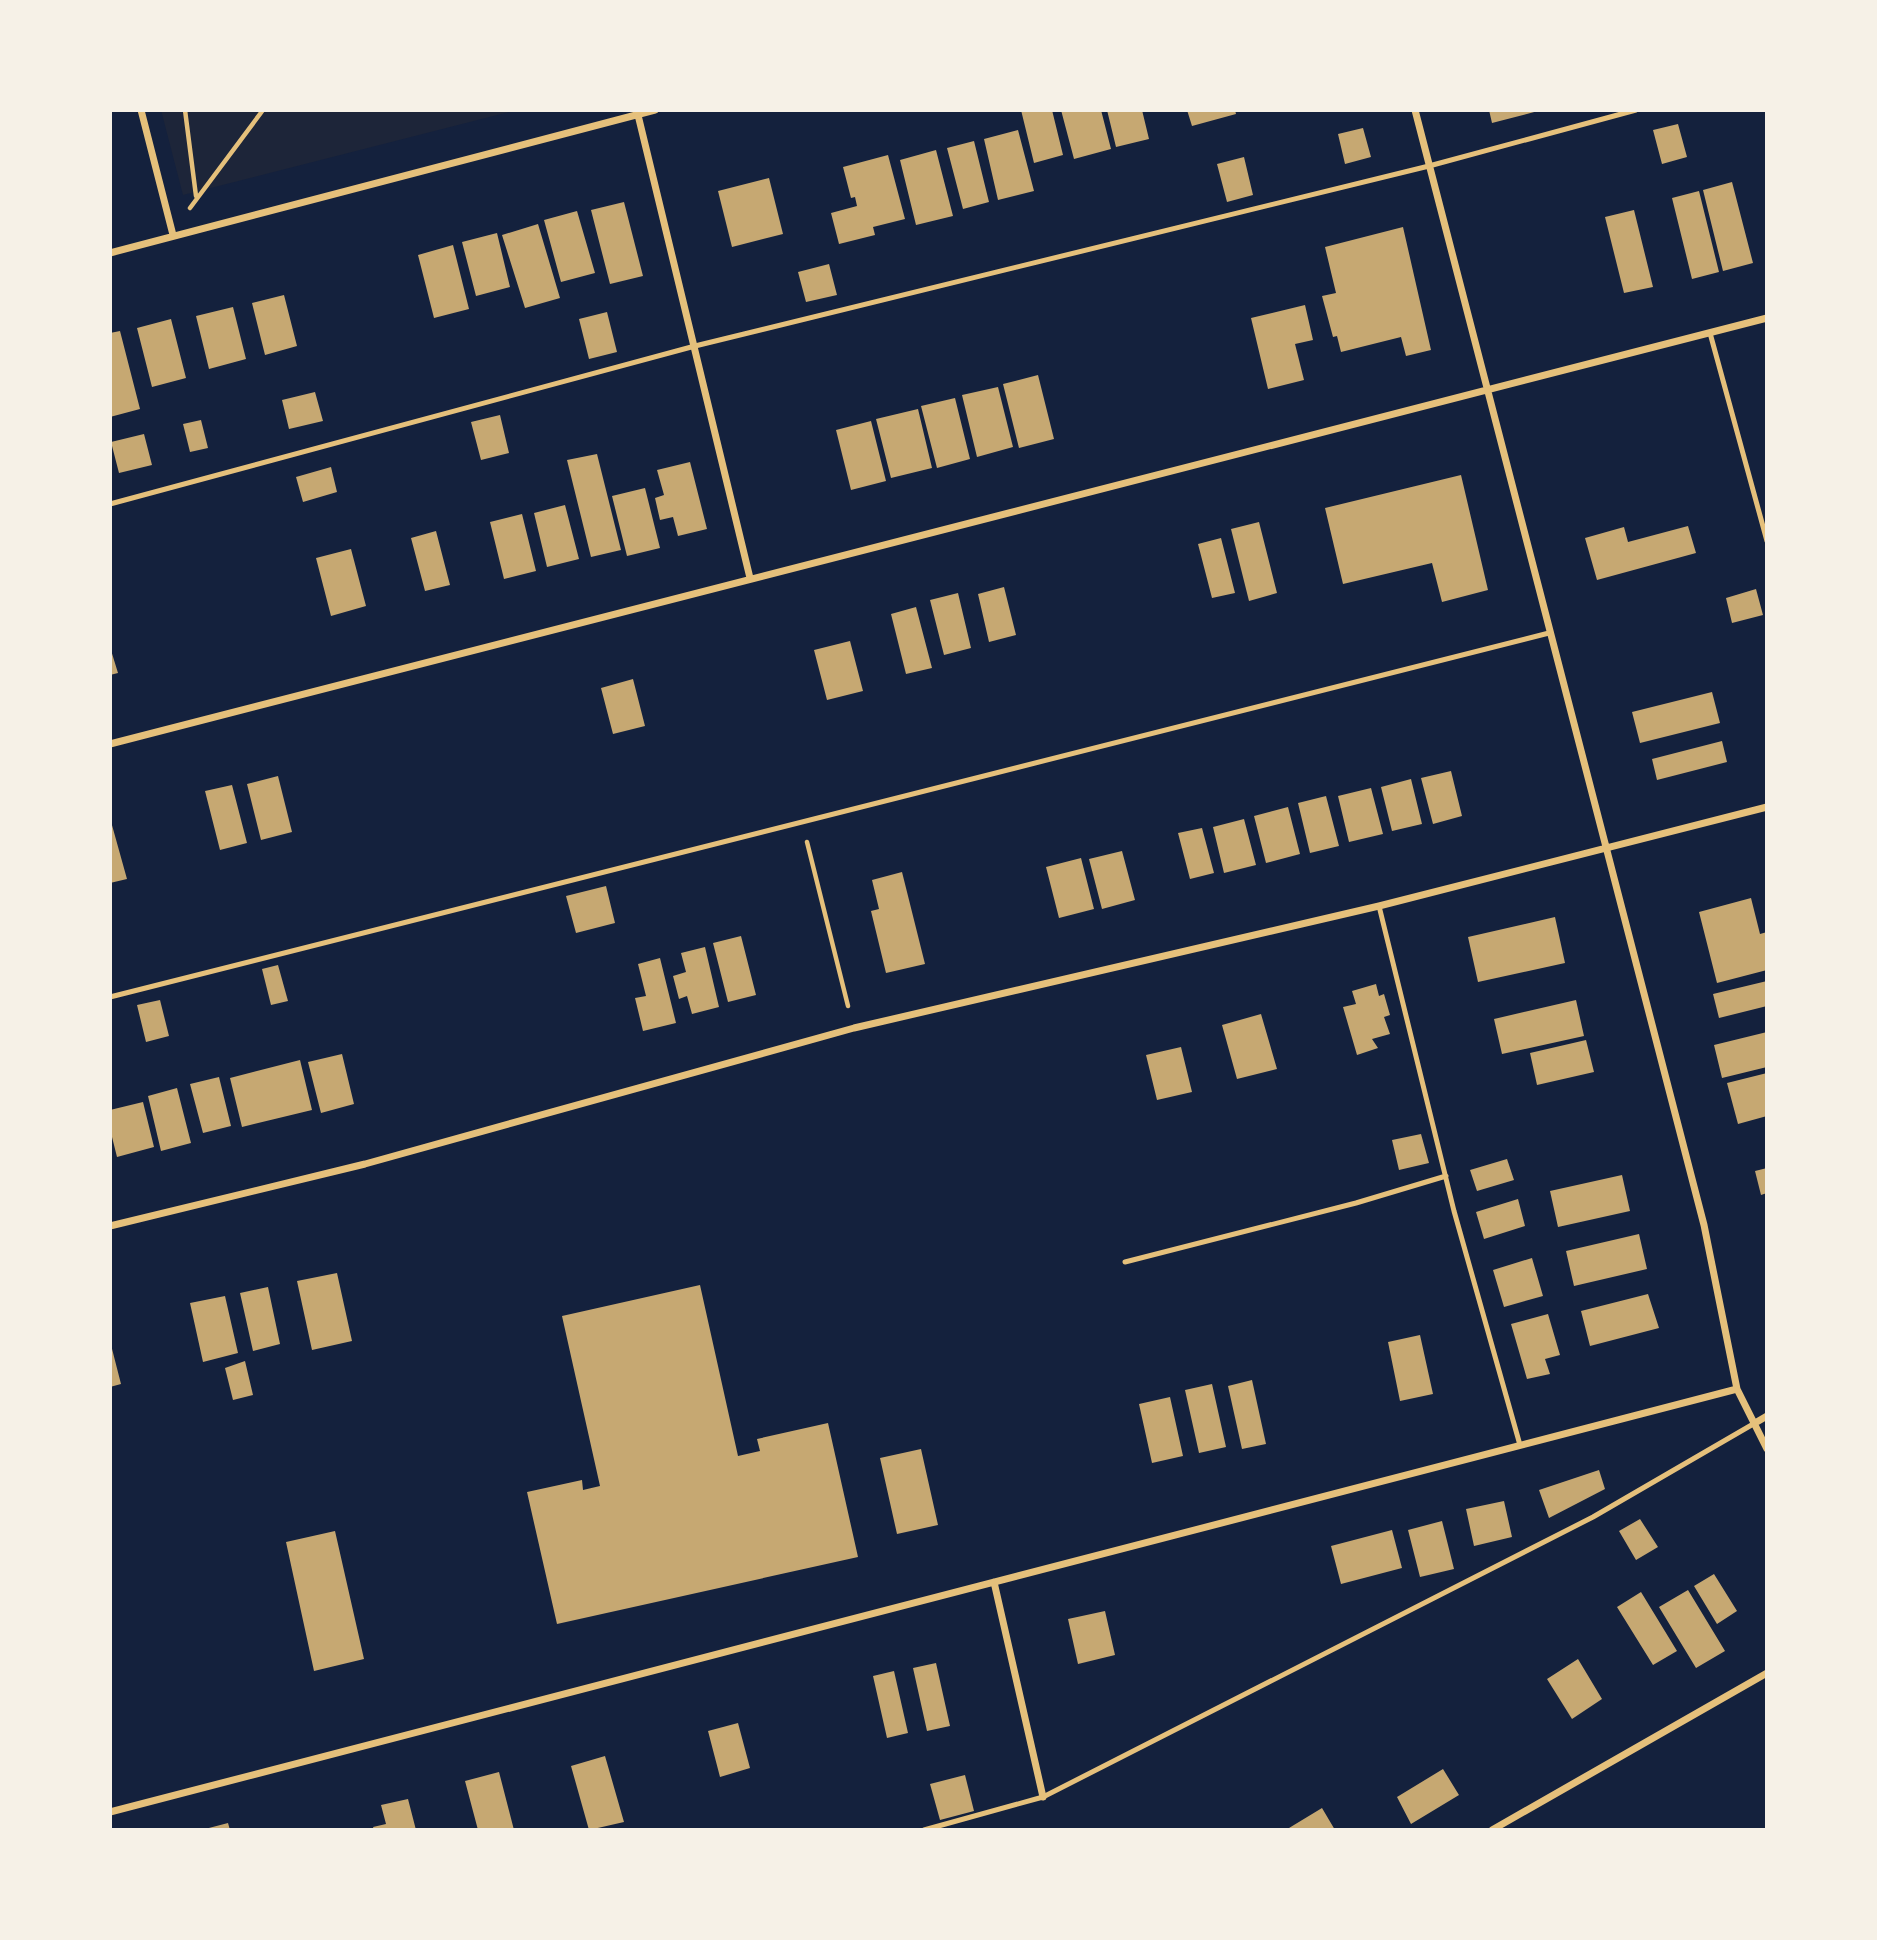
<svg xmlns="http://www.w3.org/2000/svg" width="1877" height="1940" font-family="Figtree,sans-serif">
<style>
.green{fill:#1d2539}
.building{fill:#c6a872}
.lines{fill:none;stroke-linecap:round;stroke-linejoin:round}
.path{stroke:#e5c07b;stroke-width:4.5}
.service{stroke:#e5c07b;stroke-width:5}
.minor{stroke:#e5c07b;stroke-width:7}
</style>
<rect width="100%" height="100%" fill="#14213d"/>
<!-- green -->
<path class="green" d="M161 110H517L183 195Z"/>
<!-- building -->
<path class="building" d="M1021 110H1052L1063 155 1034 163Z
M1061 110H1101L1111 149 1074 159Z
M1107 110H1142L1149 139 1116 147Z
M1187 110H1235L1236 114 1192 126Z
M1489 110H1538V111L1492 123Z
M1678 124 1687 157 1662 164 1653 130Z
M1363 128 1371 157 1345 164 1338 134Z
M1018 130 1034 191 998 200 984 139Z
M974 141 989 202 963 209 947 148Z
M936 150 953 216 916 225 900 160Z
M888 155 905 219 873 227 875 235 839 244 831 213 857 206 855 197 851 198 843 167Z
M1244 157 1253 195 1227 202 1217 164Z
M769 178 783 234 732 247 718 191Z
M1732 182 1753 263 1723 271 1703 190Z
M1699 191 1719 272 1692 279 1672 198Z
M624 202 643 276 610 284 591 210Z
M1634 210 1653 287 1624 293 1605 217Z
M577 211 595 273 561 282 544 220Z
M538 224 560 298 525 308 502 235Z
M1403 227 1431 350 1406 356 1401 337 1341 352 1337 336 1333 337 1322 296 1336 293 1325 247Z
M497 233 510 287 476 296 462 242Z
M453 245 469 309 434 318 418 255Z
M829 264 837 295 806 302 798 272Z
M284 295 297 346 265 355 252 303Z
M1305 305 1313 340 1295 344 1304 380 1268 389 1251 318Z
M233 307 246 359 209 369 196 316Z
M607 312 617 352 589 359 579 319Z
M171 319 186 378 152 387 137 328Z
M120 331 140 409 110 417V333Z
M1038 375 1054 439 1019 448 1003 384Z
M998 387 1013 447 977 457 962 395Z
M315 392 323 421 289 429 282 400Z
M955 398 970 459 937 468 921 406Z
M918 409 932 468 891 478 876 419Z
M500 415 509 453 481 460 471 422Z
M201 420 208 448 190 452 183 424Z
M871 421 886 481 851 490 836 430Z
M144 434 152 465 119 473 111 442Z
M597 454 621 550 591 557 567 460Z
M690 462 707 529 678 536 673 517 660 520 655 498 664 495 657 470Z
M331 467 337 492 303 502 296 477Z
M1461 475 1488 590 1442 602 1432 563 1343 584 1325 508Z
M645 488 660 548 627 556 612 496Z
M565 505 579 559 547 567 534 513Z
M522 514 536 571 504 579 490 522Z
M1259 522 1277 593 1249 601 1231 529Z
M1688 526 1696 553 1597 580 1585 538 1624 527 1628 542Z
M436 531 450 585 425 591 411 538Z
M1221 538 1235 593 1212 598 1198 544Z
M351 549 366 606 331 616 316 558Z
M1004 587 1016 635 989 642 978 594Z
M1756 589 1763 615 1732 623 1726 598Z
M958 593 971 648 944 655 930 600Z
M916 607 932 668 906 674 891 614Z
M850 641 863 691 827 700 814 650Z
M110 647 118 673 110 675Z
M633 679 645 726 613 734 601 688Z
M1712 692 1720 723 1640 743 1632 712Z
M1722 741 1727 762 1657 780 1652 759Z
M1451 771 1462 816 1433 824 1421 778Z
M278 776 292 832 261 840 247 784Z
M1411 779 1422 824 1392 831 1381 787Z
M232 785 247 843 220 850 205 791Z
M1371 788 1383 834 1349 842 1338 796Z
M1326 796 1339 846 1310 853 1298 803Z
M1288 807 1300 854 1266 863 1254 816Z
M110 818 127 879 110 883Z
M1244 819 1256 865 1224 873 1213 827Z
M1202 828 1214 873 1190 879 1178 833Z
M1122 851 1135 900 1102 909 1089 859Z
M1081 858 1094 909 1059 918 1046 867Z
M902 872 925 964 886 973 871 911 879 909 872 880Z
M606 886 615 923 576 933 566 896Z
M1751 898 1760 934 1767 932V970L1717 983 1699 912Z
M1555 917 1565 963 1478 982 1468 937Z
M741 936 756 995 728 1002 713 943Z
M705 947 719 1007 692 1014 687 996 679 999 673 976 686 972 681 953Z
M660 958 676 1023 643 1031 635 998 646 996 638 964Z
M278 965 288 1001 271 1005 262 969Z
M1767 981V1006L1719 1018 1713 994Z
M1376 984 1379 996 1384 994 1390 1015 1384 1017 1390 1034 1372 1039 1378 1048 1357 1055 1343 1007 1356 1004 1352 991Z
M160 1000 169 1036 146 1042 137 1005Z
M1576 1000 1584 1036 1502 1054 1494 1019Z
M1261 1014 1277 1069 1237 1079 1222 1025Z
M1767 1032V1067L1722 1078 1714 1045Z
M1586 1040 1594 1072 1537 1085 1530 1053Z
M1181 1047 1192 1092 1157 1100 1146 1055Z
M342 1054 354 1104 321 1113 308 1062Z
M300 1060 312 1110 242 1127 230 1078Z
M1767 1073V1116L1738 1124 1727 1083Z
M219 1077 231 1126 203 1133 190 1084Z
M177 1088 191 1143 161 1151 148 1096Z
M143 1102 154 1147 117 1157 110 1129V1110Z
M1421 1134 1429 1163 1399 1170 1392 1140Z
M1507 1159 1514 1180 1477 1191 1470 1170Z
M1767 1168V1193L1761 1195 1755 1171Z
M1622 1175 1630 1211 1558 1227 1550 1191Z
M1518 1199 1525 1226 1484 1239 1476 1212Z
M1639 1234 1647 1269 1574 1286 1566 1251Z
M1532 1258 1543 1296 1504 1307 1493 1270Z
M337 1273 352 1341 312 1350 297 1281Z
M700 1285 738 1456 760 1451 757 1439 828 1423 858 1557 557 1624 527 1492 582 1480 583 1490 600 1486 562 1316Z
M268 1287 280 1344 253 1351 240 1293Z
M1648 1294 1659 1328 1590 1346 1581 1311Z
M225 1296 238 1353 203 1362 190 1303Z
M1548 1314 1560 1355 1545 1359 1550 1374 1527 1379 1511 1324Z
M1420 1335 1433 1394 1400 1401 1388 1342Z
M110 1341 121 1384 110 1387Z
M245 1361 253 1395 233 1400 225 1368Z
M1252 1380 1266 1444 1242 1449 1228 1386Z
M1212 1384 1226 1447 1199 1453 1185 1390Z
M1170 1397 1183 1456 1152 1463 1139 1404Z
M921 1449 938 1525 897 1534 880 1458Z
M1599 1470 1605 1489 1549 1518 1539 1490Z
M1504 1501 1512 1537 1474 1546 1466 1509Z
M1640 1519 1658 1547 1636 1560 1619 1531Z
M1442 1521 1454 1569 1420 1577 1408 1530Z
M1392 1530 1402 1568 1341 1584 1331 1546Z
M335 1531 364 1659 314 1671 286 1542Z
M1714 1574 1737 1611 1717 1624 1694 1586Z
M1688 1590 1725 1651 1696 1668 1659 1607Z
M1641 1592 1677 1651 1653 1665 1617 1607Z
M1105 1611 1115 1655 1078 1664 1068 1619Z
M1578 1659 1602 1699 1572 1719 1547 1679Z
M936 1663 950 1726 927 1731 913 1668Z
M894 1671 908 1733 887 1738 873 1676Z
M738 1723 750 1768 720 1777 708 1731Z
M605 1756 624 1822 589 1830 571 1766Z
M1443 1769 1459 1795 1411 1824 1397 1797Z
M499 1772 514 1830H478L465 1781Z
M965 1775 974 1811 940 1820 930 1784Z
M408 1799 416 1830H374L373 1827 386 1824 381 1805Z
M1322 1808 1335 1830H1291L1289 1828Z
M228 1823 230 1830H205V1829Z"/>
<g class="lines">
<!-- path -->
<path class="path" d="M185 110 196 196
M190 208 263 110
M807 842 848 1006"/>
<!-- service -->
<path class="service" d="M1710 333 1767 541
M110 504 695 346 1429 166 1636 110
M1379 906 1454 1211 1520 1445
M110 997 1549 633
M1125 1262 1356 1203 1446 1176
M924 1830 1043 1797 1593 1517 1755 1423"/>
<!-- minor -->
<path class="minor" d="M141 110 173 235
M1415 110 1704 1225 1737 1389 1767 1449
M638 115 750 578
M110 253 655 110
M110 744 1767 318
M110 1226 365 1164 854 1028 1379 906 1767 807
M1755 1423 1767 1416
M994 1582 1043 1797
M110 1812 1737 1389
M1492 1830 1767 1673"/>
</g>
<!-- border -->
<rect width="1877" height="1940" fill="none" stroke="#f6f1e7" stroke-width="224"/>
</svg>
